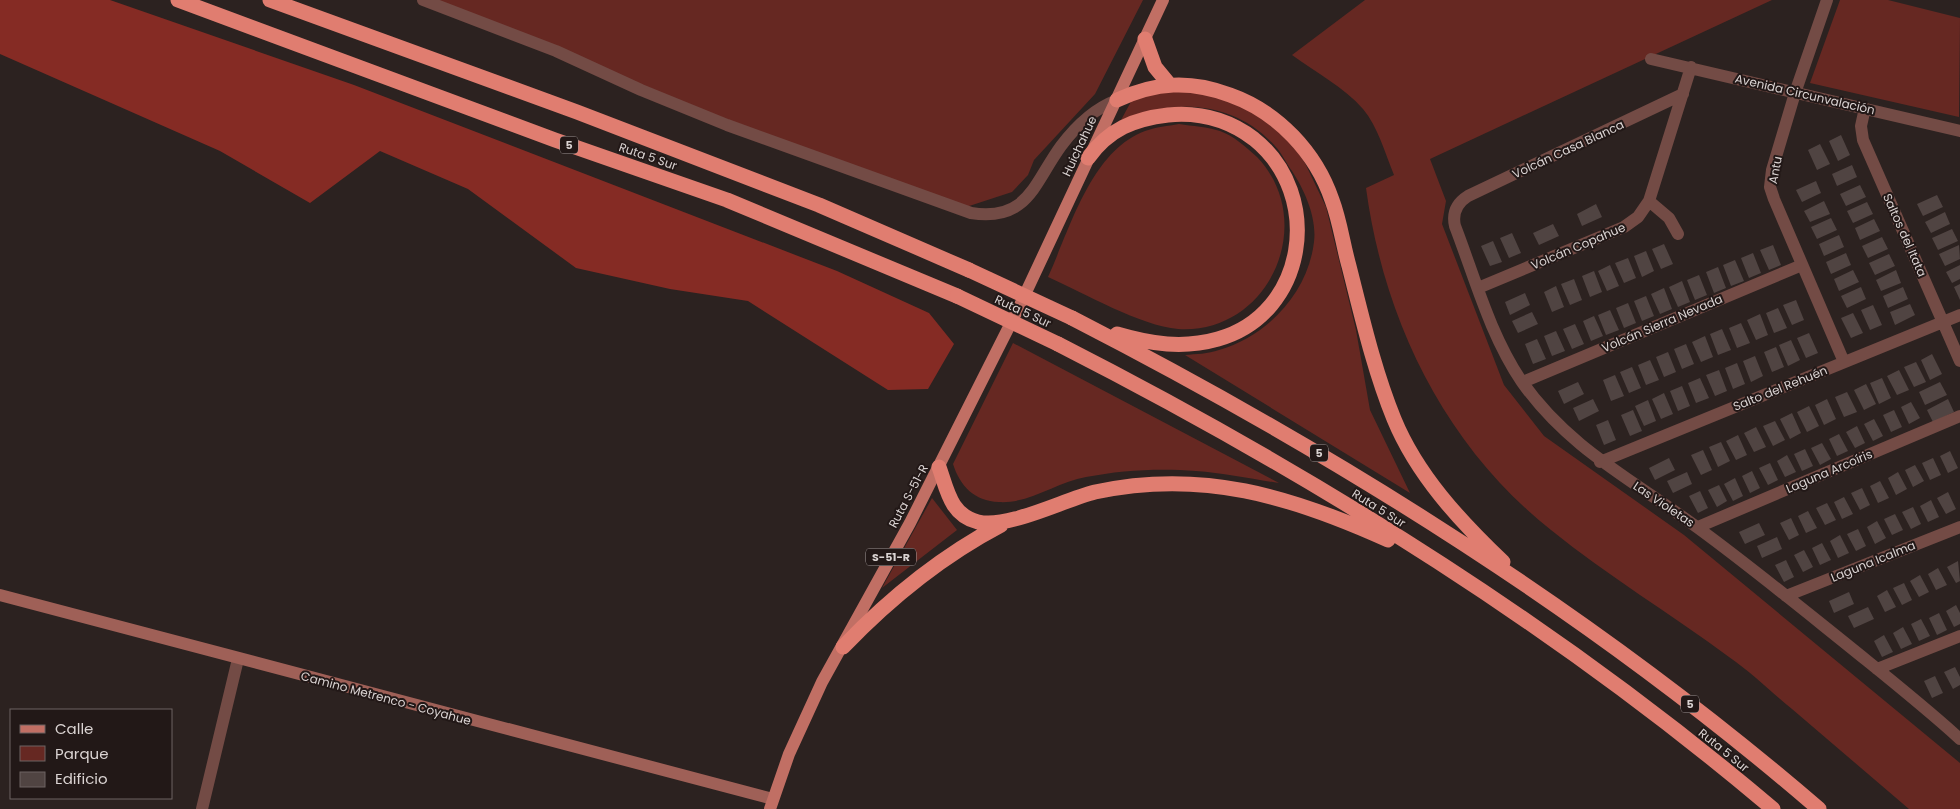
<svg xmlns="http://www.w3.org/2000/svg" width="1960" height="809" font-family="Poppins,sans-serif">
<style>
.green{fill:#662822}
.forest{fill:#852b24}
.building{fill:#504442}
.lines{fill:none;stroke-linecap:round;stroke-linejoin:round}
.street{stroke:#734b45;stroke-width:12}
.secondary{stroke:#9f6057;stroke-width:12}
.primary{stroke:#c16f64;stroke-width:12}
.highway{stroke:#e07d70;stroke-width:15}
.highway-bridge{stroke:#e07d70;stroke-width:15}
.labels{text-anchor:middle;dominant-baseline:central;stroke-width:4;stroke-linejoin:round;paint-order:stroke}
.shield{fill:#221817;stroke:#a39b9a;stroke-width:1}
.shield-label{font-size:11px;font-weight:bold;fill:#dad3d2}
.street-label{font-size:12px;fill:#dad3d2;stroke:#221817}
</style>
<rect width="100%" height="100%" fill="#2c2220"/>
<!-- green -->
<path class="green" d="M423 0H1143L1095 94 1034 160 1028 175 1012 192 960 209 773 142Z
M1365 0H1772L1430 159 1446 201 1442 224 1504 385 1544 436 1684 535 1960 763V809H1909C1870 776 1831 742 1792 709 1771 692 1751 672 1729 657 1671 614 1608 576 1551 530 1445 446 1384 321 1366 188L1394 175C1385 153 1378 127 1363 109 1344 87 1315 72 1292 55Z
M1840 0H1888L1960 18 1959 117 1810 83Z
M1201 90 1254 112 1291 142 1305 163 1326 207 1356 330 1370 410 1410 493 1185 355C1196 354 1208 354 1219 350 1267 336 1308 293 1314 242 1317 218 1305 191 1292 171 1286 163 1282 153 1275 146 1233 100 1175 99 1121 120L1133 98 1165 91Z
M1179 124C1192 126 1208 127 1220 131 1234 136 1246 147 1257 157 1319 222 1269 335 1178 329 1141 326 1084 293 1048 277 1070 229 1091 151 1145 131 1156 127 1168 126 1179 124Z
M1013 343 1279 483C1252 479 1224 473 1196 471 1161 468 1121 470 1086 477 1057 482 1029 504 999 502 974 501 960 486 953 464Z
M932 498 957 530 882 588Z"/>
<!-- forest -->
<path class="forest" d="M0 0H110L354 85 837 271 929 313 954 344 928 389 888 390 748 301 670 289 576 268 468 189 380 151 310 203 220 151 0 54Z"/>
<!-- building -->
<path class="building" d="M1841 135 1850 155 1838 161 1829 141Z
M1820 144 1830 164 1817 170 1808 150Z
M1852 165 1857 177 1837 186 1832 174Z
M1816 181 1821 193 1802 202 1796 190Z
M1860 185 1866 197 1846 206 1840 194Z
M1937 195 1943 207 1923 216 1917 204Z
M1824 201 1830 214 1810 222 1804 211Z
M1867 202 1873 214 1853 223 1847 211Z
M1596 204 1602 217 1582 226 1577 214Z
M1945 212 1950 224 1931 233 1925 222Z
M1831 218 1837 230 1817 239 1811 227Z
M1874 219 1880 231 1860 240 1855 228Z
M1553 224 1559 236 1539 245 1533 233Z
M1952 229 1958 241 1938 250 1932 238Z
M1512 233 1521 253 1509 258 1500 238Z
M1839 235 1844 247 1824 256 1819 244Z
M1882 237 1888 249 1868 258 1862 246Z
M1493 241 1502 262 1490 266 1481 246Z
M1664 244 1673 264 1661 269 1652 249Z
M1773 245 1781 265 1769 270 1760 250Z
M1959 245 1960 259 1945 266 1939 254Z
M1646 251 1654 271 1642 277 1634 256Z
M1753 253 1761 273 1749 278 1741 258Z
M1846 253 1851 265 1831 274 1826 262Z
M1889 254 1895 266 1875 275 1869 263Z
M1628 258 1636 278 1624 283 1615 263Z
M1735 260 1744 281 1731 286 1723 265Z
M1610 265 1619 286 1607 291 1598 271Z
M1960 265V279L1952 283 1946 272Z
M1718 267 1726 288 1714 293 1706 272Z
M1853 270 1859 282 1839 291 1834 279Z
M1896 270 1901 283 1881 291 1876 280Z
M1594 271 1602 292 1590 297 1582 276Z
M1699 275 1707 295 1695 300 1687 280Z
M1574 279 1582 300 1570 305 1561 284Z
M1682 281 1690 302 1678 307 1669 287Z
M1960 284V300L1954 287Z
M1556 286 1564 307 1552 312 1544 292Z
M1861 287 1866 299 1847 308 1841 296Z
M1903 287 1908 299 1888 308 1883 296Z
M1664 288 1672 309 1660 314 1651 294Z
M1525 293 1530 305 1510 315 1505 302Z
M1646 296 1654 316 1642 321 1634 301Z
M1796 300 1804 320 1792 325 1783 305Z
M1628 303 1636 323 1624 328 1616 308Z
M1910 304 1915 315 1895 325 1890 312Z
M1873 305 1882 325 1870 330 1861 310Z
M1778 308 1787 328 1774 333 1766 313Z
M1610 310 1619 330 1606 335 1598 315Z
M1532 312 1538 324 1518 333 1512 321Z
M1853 313 1863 333 1851 338 1841 318Z
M1760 314 1768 335 1756 340 1747 320Z
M1594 316 1603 336 1591 341 1583 321Z
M1741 323 1750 343 1737 348 1729 328Z
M1575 324 1584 344 1572 349 1563 329Z
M1722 329 1731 350 1718 355 1710 334Z
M1556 331 1565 351 1552 356 1544 336Z
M1809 333 1818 353 1806 358 1797 338Z
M1705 336 1713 357 1701 362 1692 342Z
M1537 339 1546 359 1533 364 1525 344Z
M1791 340 1800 360 1788 366 1779 345Z
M1686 344 1694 364 1682 369 1674 349Z
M1776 347 1784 367 1772 372 1764 352Z
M1668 352 1676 372 1664 377 1656 357Z
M1932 354 1942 374 1930 380 1921 360Z
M1755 356 1763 376 1751 382 1743 361Z
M1650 360 1659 380 1646 385 1638 365Z
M1916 362 1926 382 1914 387 1904 367Z
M1737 363 1745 384 1733 389 1725 368Z
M1632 367 1641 388 1629 393 1620 372Z
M1719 370 1727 391 1715 396 1706 375Z
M1899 370 1909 390 1897 395 1887 376Z
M1615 375 1624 396 1611 401 1603 380Z
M1700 378 1709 398 1696 403 1688 383Z
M1882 378 1891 398 1879 404 1870 383Z
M1578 382 1584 394 1564 404 1558 391Z
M1940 382 1947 395 1925 405 1919 392Z
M1866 384 1876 404 1864 410 1854 390Z
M1682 386 1690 406 1678 411 1670 391Z
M1847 392 1857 412 1844 417 1835 397Z
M1664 393 1673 414 1661 419 1652 399Z
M1593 399 1599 411 1579 421 1573 408Z
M1827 399 1836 419 1824 425 1815 405Z
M1948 399 1954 412 1933 422 1927 410Z
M1648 400 1656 421 1644 426 1635 406Z
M1911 402 1920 418 1909 424 1901 407Z
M1809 406 1819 426 1807 432 1797 412Z
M1633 410 1642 431 1630 436 1621 415Z
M1894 410 1902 427 1891 432 1883 415Z
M1792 413 1801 433 1790 439 1780 419Z
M1874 419 1883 436 1873 441 1864 424Z
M1608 420 1616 440 1604 445 1596 425Z
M1775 421 1785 440 1773 446 1763 426Z
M1857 426 1865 443 1855 448 1846 432Z
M1756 427 1766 447 1754 452 1744 433Z
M1839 434 1848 451 1837 456 1829 439Z
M1738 435 1747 455 1736 460 1726 441Z
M1721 442 1730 461 1718 467 1709 447Z
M1822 443 1831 459 1820 465 1811 448Z
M1805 449 1813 466 1802 471 1794 454Z
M1703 450 1712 470 1701 475 1691 455Z
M1950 451 1958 468 1948 473 1940 456Z
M1787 455 1796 472 1785 477 1777 461Z
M1669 458 1675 470 1655 480 1649 468Z
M1933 458 1941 475 1930 480 1922 463Z
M1770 463 1778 480 1768 485 1759 468Z
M1915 465 1924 481 1913 487 1905 470Z
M1752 471 1760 488 1750 493 1742 476Z
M1687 472 1692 484 1673 493 1667 481Z
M1898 472 1907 489 1896 495 1888 478Z
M1735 478 1743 496 1733 501 1724 484Z
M1880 481 1889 498 1878 503 1870 486Z
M1719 485 1727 501 1717 507 1708 490Z
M1862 488 1870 505 1860 510 1851 493Z
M1700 491 1708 508 1698 513 1689 496Z
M1948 492 1956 509 1946 514 1937 498Z
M1844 497 1853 514 1842 519 1834 502Z
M1931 500 1939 517 1928 522 1920 506Z
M1827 503 1836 520 1825 525 1816 508Z
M1913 507 1921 524 1911 529 1902 512Z
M1808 511 1817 528 1806 533 1798 516Z
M1895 514 1903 530 1892 535 1884 519Z
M1791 518 1799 535 1789 540 1780 523Z
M1877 521 1886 538 1875 544 1867 527Z
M1759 523 1765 535 1745 544 1739 532Z
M1858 529 1866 546 1856 551 1847 534Z
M1840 535 1849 553 1838 558 1830 541Z
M1777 537 1782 549 1762 558 1757 546Z
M1822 543 1831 560 1820 565 1812 548Z
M1804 550 1813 567 1803 572 1794 555Z
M1786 560 1794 577 1784 582 1775 565Z
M1958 561 1960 581 1956 583 1947 567Z
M1938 568 1947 585 1936 590 1928 574Z
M1920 575 1929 592 1919 597 1910 581Z
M1904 583 1912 600 1902 605 1893 588Z
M1887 590 1896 607 1885 612 1877 596Z
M1849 592 1854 604 1834 613 1829 601Z
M1956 605 1960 613V624L1954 627 1946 611Z
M1868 607 1874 619 1854 628 1848 616Z
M1939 613 1947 630 1937 635 1929 618Z
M1921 619 1930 636 1919 641 1911 624Z
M1903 627 1912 644 1901 649 1893 633Z
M1884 635 1893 652 1882 657 1874 641Z
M1955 667 1960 677V685L1953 689 1944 672Z
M1935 676 1943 693 1932 698 1924 681Z"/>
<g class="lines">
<!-- street -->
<path class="street" d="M423 0 556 51 641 90 727 125 971 213C1028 222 1034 183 1061 146 1076 126 1093 109 1117 100
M1827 0 1795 93 1772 170 1770 187 1774 199 1844 362
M1651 59 1960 131
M1683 94 1468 196C1457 203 1452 213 1455 226 1475 278 1490 335 1522 382 1569 449 1635 481 1698 528 1750 566 1800 607 1850 647 1887 677 1925 707 1960 739
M1865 108 1861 126 1863 140 1960 361
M1649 201 1669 218 1678 234
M1478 288 1624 227 1638 217 1649 201 1691 67
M1523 382 1802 265
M1600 462 1960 315
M1698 527 1960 416
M1786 596 1960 527
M1877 669 1960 636
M202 809 238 659"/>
<!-- secondary -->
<path class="secondary" d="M0 595 773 799"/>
<!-- primary -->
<path class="primary" d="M770 809 789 754 822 682 910 523 1020 305 1163 0"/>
<!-- highway -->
<path class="highway" d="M178 0 555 140 727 200 957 296
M270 0 577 112 819 205 969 270
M1145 39 1155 67 1169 84
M1117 100C1156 82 1190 80 1230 95 1278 112 1316 153 1332 200 1340 221 1343 245 1349 266 1362 317 1374 370 1394 419 1417 475 1460 521 1503 562
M1088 158C1109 129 1134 119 1168 115 1199 112 1229 120 1254 139 1324 195 1307 314 1218 339 1183 349 1151 344 1117 334
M1072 318C1337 454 1593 614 1819 809
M1058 344C1311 473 1556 625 1773 809
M939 467C947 489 950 515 978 522 1008 529 1063 500 1095 492 1201 469 1291 496 1388 540
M843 647C890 598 940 557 1001 525"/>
<!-- highway-bridge -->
<path class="highway-bridge" d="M969 270 1072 318
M957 296 1058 344"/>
</g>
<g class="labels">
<!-- shield labels -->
<g class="shield">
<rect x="560" y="136.5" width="18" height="17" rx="4"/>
<rect x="1310" y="444.5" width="18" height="17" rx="4"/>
<rect x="866" y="548.5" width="50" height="17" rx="4"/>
<rect x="1681" y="695.5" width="18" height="17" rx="4"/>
</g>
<g class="shield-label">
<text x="569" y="145">5</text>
<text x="1319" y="453">5</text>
<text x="891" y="557">S-51-R</text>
<text x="1690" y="704">5</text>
</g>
<!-- street labels -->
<g class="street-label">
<text transform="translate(1805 94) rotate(13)">Avenida Circunvalación</text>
<text transform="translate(1079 146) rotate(-65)">Huichahue</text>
<text transform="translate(1568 149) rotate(-25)">Volcán Casa Blanca</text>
<text transform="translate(648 156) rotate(19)">Ruta 5 Sur</text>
<text transform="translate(1775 170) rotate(-79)">Antu</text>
<text transform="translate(1905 235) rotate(66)">Saltos del Itata</text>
<text transform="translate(1578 246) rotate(-23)">Volcán Copahue</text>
<text transform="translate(1023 311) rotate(25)">Ruta 5 Sur</text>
<text transform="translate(1662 323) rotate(-23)">Volcán Sierra Nevada</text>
<text transform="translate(1780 388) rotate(-22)">Salto del Rehuén</text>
<text transform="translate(1829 471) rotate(-23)">Laguna Arcoíris</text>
<text transform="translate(908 496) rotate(-62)">Ruta S-51-R</text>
<text transform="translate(1664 504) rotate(34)">Las Violetas</text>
<text transform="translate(1379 508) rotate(32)">Ruta 5 Sur</text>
<text transform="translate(1873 561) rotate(-22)">Laguna Icalma</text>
<text transform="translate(386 698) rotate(15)">Camino Metrenco - Coyahue</text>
<text transform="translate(1724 750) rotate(39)">Ruta 5 Sur</text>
</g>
</g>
<!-- legend -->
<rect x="10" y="709" width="162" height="90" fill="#221817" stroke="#6c6362"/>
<rect x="20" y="725" width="25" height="8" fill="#c16f64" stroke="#6c6362"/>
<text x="55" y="734" font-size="15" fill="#dad3d2">Calle</text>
<rect x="20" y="746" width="25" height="15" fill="#662822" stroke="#6c6362"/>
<text x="55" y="759" font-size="15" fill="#dad3d2">Parque</text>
<rect x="20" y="772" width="25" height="15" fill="#504442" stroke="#6c6362"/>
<text x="55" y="784" font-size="15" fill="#dad3d2">Edificio</text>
</svg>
